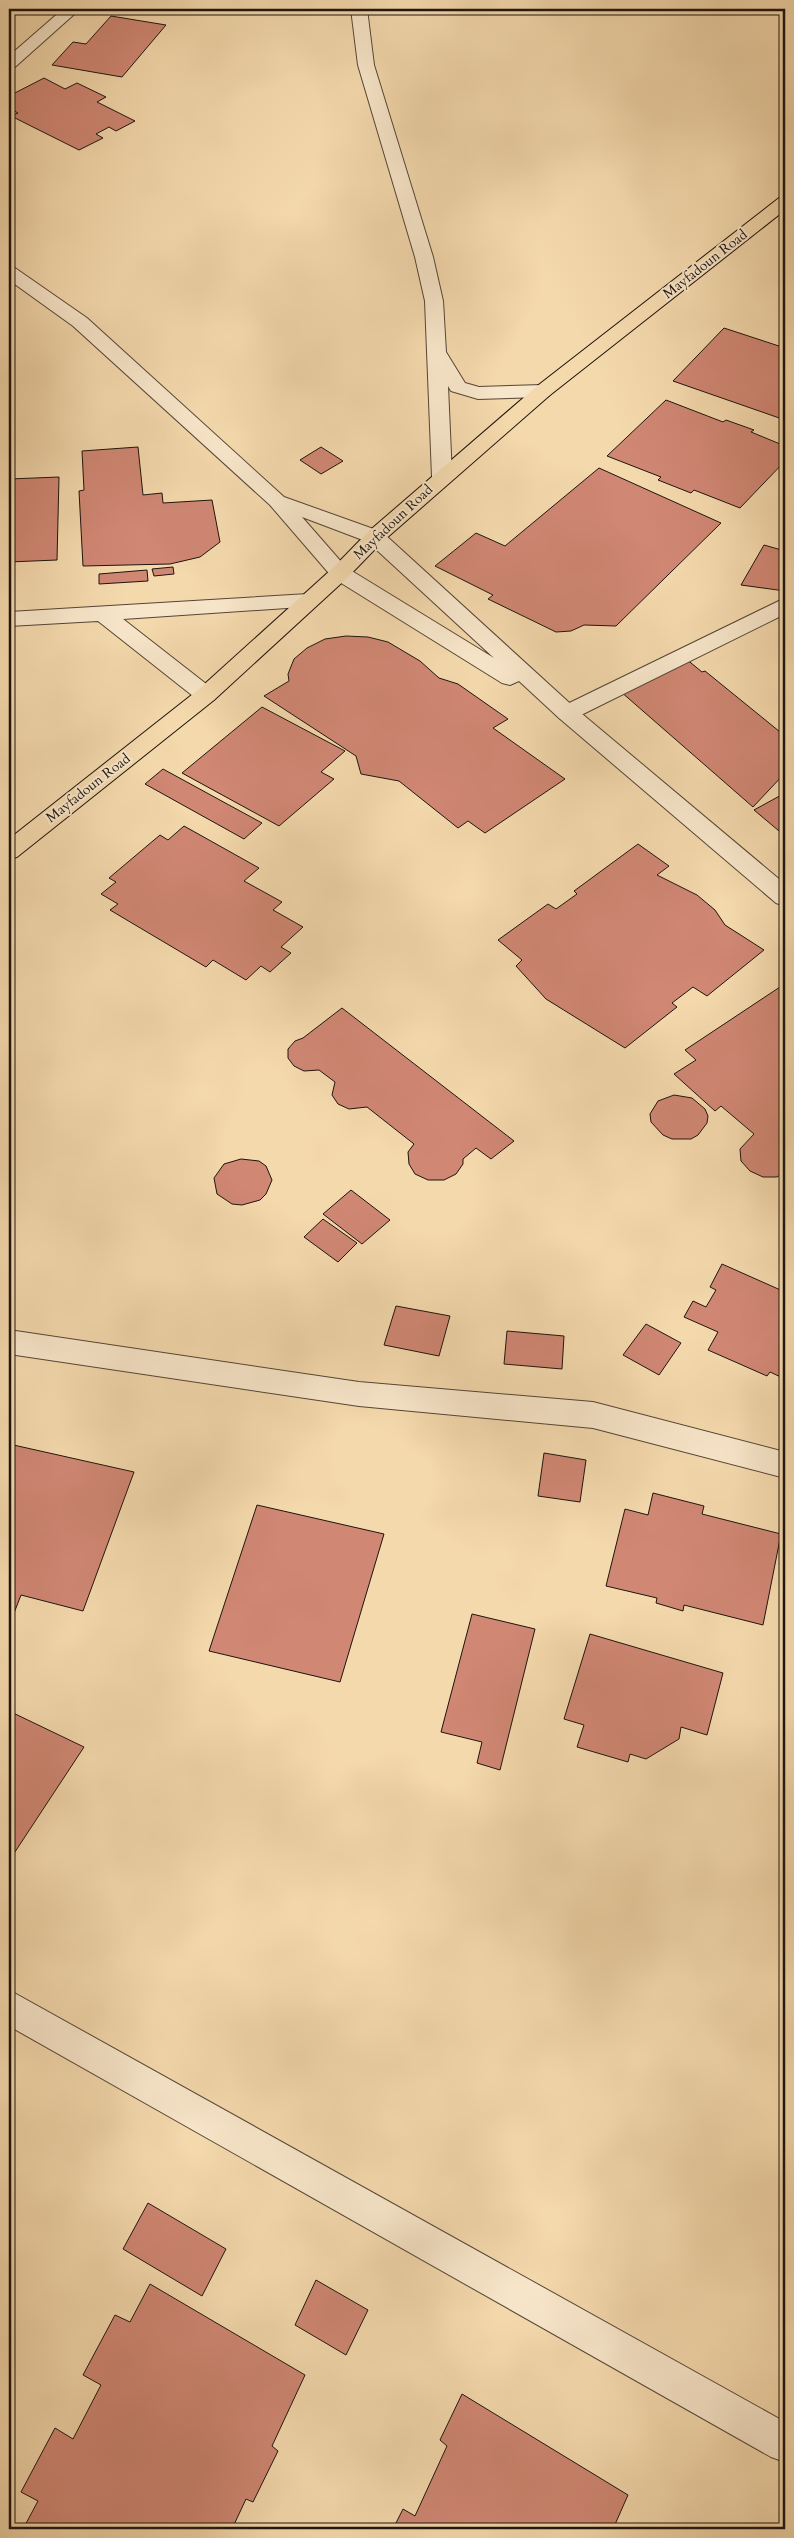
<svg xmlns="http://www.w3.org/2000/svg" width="794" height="2538" font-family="Cardo,serif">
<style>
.building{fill:#d08774;stroke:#1e140d}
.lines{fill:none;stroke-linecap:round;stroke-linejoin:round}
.minor-casing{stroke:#544535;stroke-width:2}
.tertiary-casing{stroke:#544535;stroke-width:2}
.primary-casing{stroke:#1e140d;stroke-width:2}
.minor{fill:#f8e6ca;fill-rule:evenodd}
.tertiary{fill:#f8e6ca;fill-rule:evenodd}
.primary{fill:#f4d9ad;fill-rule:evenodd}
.labels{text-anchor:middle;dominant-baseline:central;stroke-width:4;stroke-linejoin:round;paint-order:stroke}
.far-street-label{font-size:14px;fill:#1e140d;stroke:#f8e6ca}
</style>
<rect width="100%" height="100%" fill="#f4d9ad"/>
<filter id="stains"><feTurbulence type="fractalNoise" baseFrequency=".004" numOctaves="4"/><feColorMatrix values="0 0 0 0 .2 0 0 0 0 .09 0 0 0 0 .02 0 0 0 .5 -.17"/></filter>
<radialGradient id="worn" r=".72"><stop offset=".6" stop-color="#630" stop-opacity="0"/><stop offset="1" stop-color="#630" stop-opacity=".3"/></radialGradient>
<!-- building -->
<path class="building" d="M160 9H194L191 13Z
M111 16 166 25 122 77 52 65 73 42 86 44Z
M44 78 65 89 77 83 106 97 97 102 135 121 116 131 109 127 96 134 103 138 79 150 11 116 18 113 9 108V96Z
M724 328 785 348V420L673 381Z
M666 400 723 422 726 420 754 430 751 432 785 446V461L740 508 694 490 691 493 658 480 661 477 607 456Z
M138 447 143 495 162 493 163 503 212 500 220 542 200 557 170 564 83 566 79 491 84 490 82 451Z
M321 447 343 461 321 474 300 460Z
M599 468 721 523 616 626 584 625 571 631 556 632 488 599 493 595 435 566 476 533 505 546Z
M59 477 57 560 9 562V479Z
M764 545 785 551V591L741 585Z
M173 567 174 574 154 576 152 569Z
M147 570 148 581 99 584V574Z
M346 636 368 637 388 642 420 661 439 678 458 684 508 719 493 728 565 779 485 833 468 821 458 828 399 781 361 774 356 756 264 696 289 681 288 674 294 659 307 648 325 639Z
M685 658 702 672 705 671 785 736V773L753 807 620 691Z
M262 707 345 751 321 772 334 779 279 826 182 773Z
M163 769 262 823 244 839 145 784Z
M785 793V836L754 810Z
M184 826 259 868 244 881 282 902 273 910 303 927 281 947 291 953 270 972 261 966 246 980 213 960 206 967 110 910 118 904 101 894 116 882 109 878 160 835 168 840Z
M638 844 669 866 657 875 697 895 715 910 725 925 764 950 707 996 693 987 672 1003 677 1007 625 1048 546 999 516 966 522 960 498 940 548 904 556 909 577 894 574 891Z
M783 985 785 987V1172L777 1177H763L750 1171 741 1161 740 1149 754 1134 721 1106 715 1111 674 1074 696 1060 685 1050Z
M342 1008 514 1141 491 1159 476 1148 463 1159V1164L456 1174 444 1180H428L415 1174 409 1164 408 1152 414 1144 367 1107 349 1109 338 1104 332 1095 335 1082 319 1070 304 1071 294 1066 288 1058V1049L295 1041 303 1038Z
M674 1095 692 1098 705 1109 708 1116 707 1123 698 1135 691 1139H672L663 1135 651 1122 650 1114 658 1101Z
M241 1159 259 1161 266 1166 272 1180 266 1194 260 1200 242 1205 232 1204 217 1194 214 1178 224 1164Z
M351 1190 390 1220 362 1244 323 1214Z
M323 1219 357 1243 338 1262 304 1237Z
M722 1264 785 1292V1379L770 1372 767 1376 708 1350 718 1332 684 1317 693 1301 706 1307 716 1290 710 1287Z
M396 1306 450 1316 439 1356 384 1345Z
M646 1324 681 1343 659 1375 623 1355Z
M507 1331 564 1336 562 1369 504 1364Z
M9 1444 134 1472 83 1611 21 1595 9 1626Z
M544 1453 586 1460 580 1502 538 1496Z
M653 1493 704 1506 702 1514 781 1534 763 1625 684 1605 683 1611 656 1603 657 1598 606 1586 625 1509 648 1515Z
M257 1505 384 1534 340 1682 209 1651Z
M472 1614 535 1629 500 1770 477 1763 482 1742 441 1732Z
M590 1634 723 1673 707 1735 681 1727 679 1739 646 1759 630 1754 628 1762 577 1747 584 1725 564 1719Z
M9 1711 84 1747 9 1861Z
M148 2203 226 2249 202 2296 123 2249Z
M316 2280 368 2310 346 2355 295 2325Z
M150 2284 305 2375 272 2446 278 2451 253 2502 246 2499 232 2529H23L38 2501 21 2492 55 2428 73 2439 101 2385 83 2375 115 2315 130 2322Z
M462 2394 628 2495 613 2529H393L403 2509 415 2516 447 2446 440 2440Z"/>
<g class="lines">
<!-- minor casing -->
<g class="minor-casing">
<path id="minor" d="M63 9H80L15 67 9 69V56Z
M351 9H367L374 65 433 257 443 301 446 352 465 383 479 387 543 385 550 387 553 391 550 395 543 397 478 399 451 391 448 386 452 477 449 481 442 483 435 481 432 477 425 301 415 257 358 65Z
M9 266 15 268 87 318 284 497 382 532 385 537 382 542 375 544 368 542 302 517 351 573 347 578 340 580 333 578 270 505 73 326 9 280Z
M785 598V614L575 718 567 721 559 718 556 713 559 708Z
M9 1330 359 1382 593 1402 785 1452V1478L593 1428 359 1406 9 1354Z
M9 1990 785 2422V2462L771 2457 9 2026Z"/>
</g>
<!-- tertiary casing -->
<g class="tertiary-casing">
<path id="tertiary" d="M375 530 382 532 575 708 785 884V906L776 903 559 718 519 681 510 685 502 683 333 578 329 573 333 568 340 566 347 568 494 658 368 542 365 537 368 532Z
M308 594 316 596 319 601 316 606 123 619 214 690 217 695 214 700 206 702 198 700 98 621 9 626V612Z"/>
</g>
<!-- primary casing -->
<g class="primary-casing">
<path id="primary" d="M785 197V210L550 395 382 542 347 578 214 700 17 857 9 859V839L198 690 333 568 368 532 536 387 779 198Z"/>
</g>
<!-- minor -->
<use href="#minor" class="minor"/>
<!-- tertiary -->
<use href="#tertiary" class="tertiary"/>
<!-- primary -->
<use href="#primary" class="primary"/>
</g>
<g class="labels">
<!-- far-street labels -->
<g class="far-street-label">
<text transform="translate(705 264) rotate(-38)">Mayfadoun Road</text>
<text transform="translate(393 522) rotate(-43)">Mayfadoun Road</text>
<text transform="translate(88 788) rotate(-38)">Mayfadoun Road</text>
</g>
</g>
<!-- margin -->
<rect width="794" height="2538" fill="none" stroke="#f4d9ad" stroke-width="30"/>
<rect x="10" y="10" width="774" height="2518" fill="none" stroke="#1e140d" stroke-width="2.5"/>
<rect x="15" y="15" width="764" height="2508" fill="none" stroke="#1e140d"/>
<rect width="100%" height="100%" filter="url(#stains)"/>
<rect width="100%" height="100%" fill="url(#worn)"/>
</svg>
